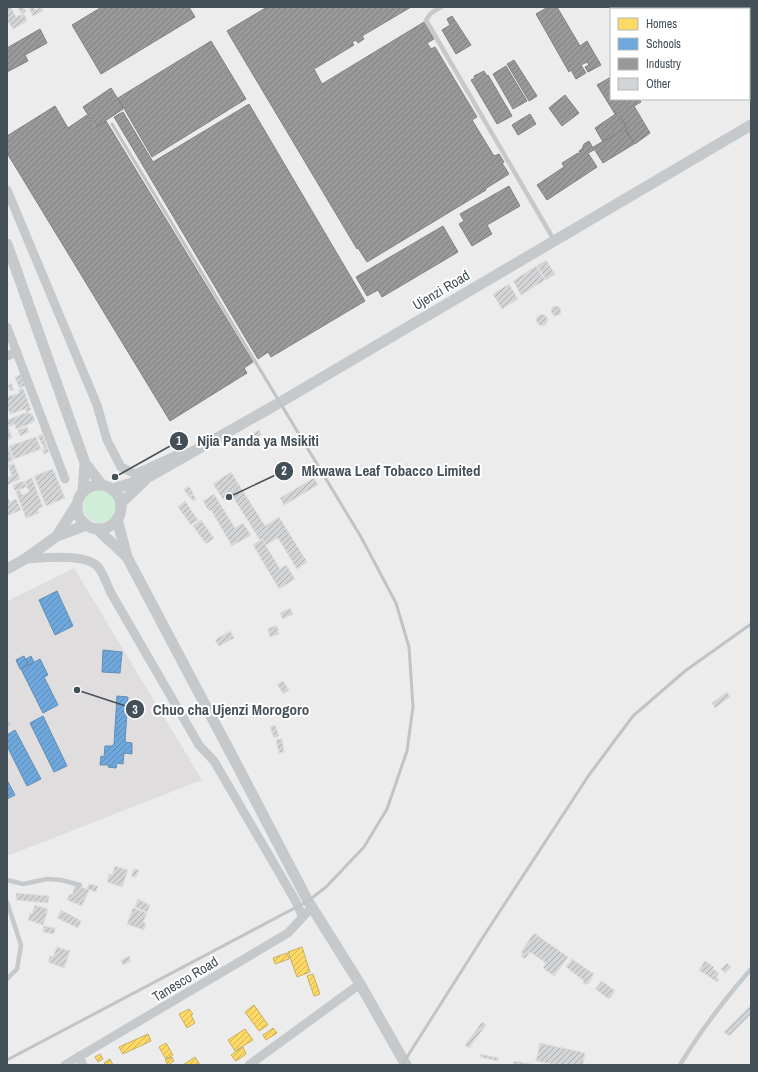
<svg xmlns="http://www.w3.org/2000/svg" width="758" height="1072" font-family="'Archivo Narrow',sans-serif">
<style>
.education{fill:#dfddde}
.green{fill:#d0edd9}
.homes{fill:url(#homes-hatch);stroke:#c7b062}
.schools{fill:url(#schools-hatch);stroke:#628eb4}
.industry{fill:url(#industry-hatch);stroke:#808386}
.building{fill:url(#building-hatch);stroke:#dededf}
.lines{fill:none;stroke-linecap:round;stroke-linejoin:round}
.service{stroke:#c6c9cb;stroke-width:4.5}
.minor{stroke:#c6c9cb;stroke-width:9}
.tertiary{stroke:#c6c9cb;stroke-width:11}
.rail{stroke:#c1c3c5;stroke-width:3}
.labels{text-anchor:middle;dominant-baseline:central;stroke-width:4;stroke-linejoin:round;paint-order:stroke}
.street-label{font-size:14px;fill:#445058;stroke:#fff}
.leader{fill:none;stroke:#445058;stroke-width:1.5}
.callout-dot{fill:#445058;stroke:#fff;stroke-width:1.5}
.mark-label{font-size:12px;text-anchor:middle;font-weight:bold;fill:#fff}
.callout-label{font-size:15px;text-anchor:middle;font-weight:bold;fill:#445058;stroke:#fff;stroke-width:4;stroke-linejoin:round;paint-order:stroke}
</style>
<defs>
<pattern id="homes-hatch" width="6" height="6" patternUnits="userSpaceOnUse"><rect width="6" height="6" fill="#ffd966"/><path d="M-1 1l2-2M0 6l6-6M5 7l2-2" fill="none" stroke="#d0b257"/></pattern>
<pattern id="schools-hatch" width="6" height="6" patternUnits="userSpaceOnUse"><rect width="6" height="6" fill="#6fa8dc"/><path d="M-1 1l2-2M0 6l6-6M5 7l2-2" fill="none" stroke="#5d8bb5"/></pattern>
<pattern id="industry-hatch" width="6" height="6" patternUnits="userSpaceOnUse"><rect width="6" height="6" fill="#999"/><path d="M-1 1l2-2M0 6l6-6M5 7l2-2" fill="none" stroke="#7e7f80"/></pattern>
<pattern id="building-hatch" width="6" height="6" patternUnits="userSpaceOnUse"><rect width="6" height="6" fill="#d3d4d5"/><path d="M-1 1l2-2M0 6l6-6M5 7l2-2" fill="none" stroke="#adaeb0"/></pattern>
</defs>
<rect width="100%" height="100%" fill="#edecec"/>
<!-- education -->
<path class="education" d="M74 568 202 780 7 856V601Z"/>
<!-- green -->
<path class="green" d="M83 506a17 17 0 1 1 34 0a17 17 0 1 1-34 0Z"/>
<!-- homes -->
<path class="homes" d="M302 947 310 972 297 977 288 952Z
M287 953 289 959 275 964 273 958Z
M313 974 320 994 314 996 307 976Z
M254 1005 268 1025 259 1031 245 1012Z
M189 1009 193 1014 191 1015 195 1023 187 1028 179 1014Z
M273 1028 277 1033 266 1040 263 1035Z
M245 1029 253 1040 235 1051 228 1040Z
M148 1034 151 1041 123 1054 119 1047Z
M166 1043 173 1055 166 1059 159 1047Z
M243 1047 246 1054 236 1061 231 1055Z
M100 1054 103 1059 98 1062 95 1057Z
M172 1057 174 1061 168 1065 165 1060Z
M195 1057 200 1065H183Z
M110 1059 113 1065H106L104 1063Z"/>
<!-- schools -->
<path class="schools" d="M57 591 73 626 55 635 39 600Z
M103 650 122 652 120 673 102 672Z
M24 656 28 665 20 669 16 660Z
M31 656 34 662 28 665 26 659Z
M40 659 48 675 44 677 58 705 43 713 21 669Z
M117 696 128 697 125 742 132 743V754L124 753 123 764 117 763 116 768 108 767 109 765H100L101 756 104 757 105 746H112L114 744Z
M43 716 67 766 54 772 30 723Z
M15 730 41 779 27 786 7 746V735Z
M7 780 15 795 7 799Z"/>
<!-- industry -->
<path class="industry" d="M102 7H189L195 17 101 74 72 25Z
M267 7H411L362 36 364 39 358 43 356 40 352 42 354 45 314 69 322 84 424 22 434 39 427 43 431 49 435 47 477 117 472 120 494 156 499 154 504 162 502 163 509 174 485 189 486 190 367 262 358 248 357 249 227 31Z
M548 7H557L580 46 587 41 601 65 588 72 585 67 589 65 587 62 581 65 586 73 576 79 571 70 569 72 536 14Z
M452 16 471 45 456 54 442 30 450 25 447 19Z
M40 29 47 43 25 55 28 61 7 72V48Z
M211 41 246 99 152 157 118 98Z
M514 60 537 96 529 101 507 64Z
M506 66 527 101 513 109 493 74Z
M484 71 487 76 488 75 512 116 497 124 471 80 475 78 474 76Z
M611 77V99H639L641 102 634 106 650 133 635 144 625 129 627 128 618 112 615 114 597 85Z
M111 88 123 107 122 108 123 109 96 127 83 107Z
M565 95 579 113 562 126 549 108Z
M249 104 365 301 271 357 268 352 258 359 114 117 123 112 153 162Z
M55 106 68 128 87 115 95 128 106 121 253 362 244 368 247 373 170 421 7 153V136Z
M617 113 626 127 603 142 595 128Z
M530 114 536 124 518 135 512 125Z
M625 129 634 144 603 163 593 147Z
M589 141 594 150 588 153 597 167 547 200 537 185 564 167 562 163 578 153V154L580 153 579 151 582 149 584 144Z
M509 186 520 206 487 225 492 234 472 246 459 224 464 221 460 214Z
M443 226 458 252 382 297 378 290 367 296 356 277Z"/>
<!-- building -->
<path class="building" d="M7 7H11L16 17 24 14 27 21 13 29 7 20Z
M17 7H23L26 11 22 14Z
M29 7H33L35 10 41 7 43 11 33 16Z
M546 260 555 274 546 280 537 266Z
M536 266 545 280 521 295 513 281Z
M509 284 518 299 502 309 493 294Z
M551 311a5 5 0 1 1 10 0a5 5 0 1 1-10 0Z
M536.5 320a5.5 5.5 0 1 1 11 0a5.5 5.5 0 1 1-11 0Z
M22 374 26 385 19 388 15 377Z
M12 384 14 390 10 391 8 385Z
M23 388 31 410 27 412 25 409 10 414 7 406V397L19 393 18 390Z
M28 412 29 414 32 413 35 421 32 422V423L16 429 15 424 8 427 12 438 7 440V420Z
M27 427 29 432 20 436 18 430Z
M259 430 261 435 253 440 250 435Z
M42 434 47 447 44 448 38 436Z
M36 437 41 449 14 459 9 446Z
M7 444 13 460 7 464Z
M47 447 49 452 44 454 42 450Z
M14 463 20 479 7 485V478L12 476 8 465Z
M53 469 65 498 46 506 34 476Z
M231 472 265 526 279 517 307 562 297 569 278 538 266 545 262 539 260 540 231 494 223 499 213 484Z
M32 478 43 507 38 509 39 513 26 518 16 492 20 490 22 495 29 492 25 481Z
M314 478 318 485 284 505 280 498Z
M24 481 27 487 15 491 13 485Z
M189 486 193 493 188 496 184 489Z
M193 494 196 499 193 501 189 496Z
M214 494 235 528 243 523 251 535 232 546 211 510 209 511 203 501Z
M7 496 10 502 16 499 21 510 7 516Z
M185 501 198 520 191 525 178 507Z
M201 520 214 538 206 544 193 526Z
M262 539 280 569 286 565 295 579 279 589 253 545Z
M290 608 293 614 283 619 280 613Z
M277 626 279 634 270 637 268 628Z
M230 631 234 638 219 646 215 640Z
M283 681 289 690 283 694 277 684Z
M727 692 730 697 715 708 712 703Z
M275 725 279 736 274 738 270 727Z
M282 739 284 752 279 753 276 740Z
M115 866 128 870 122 887 107 882 109 874 112 875Z
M134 869 139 870 136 877 131 876Z
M89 884 98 886 96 892 87 889Z
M75 885 89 890 82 906 67 900 70 894 72 895Z
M16 893 49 896 48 903 16 900Z
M138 899 150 905 147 912 135 907Z
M35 905 48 909 43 925 28 920 30 913 32 914Z
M133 908 147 913 143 922 146 924 144 930 127 924Z
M61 910 81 921 78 928 57 918Z
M44 926 55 928 54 934 43 932Z
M534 933 568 957 554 976 543 968 546 963 530 952 525 959 521 956 523 953 521 952Z
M57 947 70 951 64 968 48 962 50 956 53 957Z
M129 956 131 961 123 965 121 960Z
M572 959 594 974 588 984 587 983 585 985 583 983 584 981 566 967Z
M705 961 714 967 713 969 719 973 716 977 719 979 717 982 699 970Z
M727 963 731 967 725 973 721 969Z
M602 981 615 991 609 999 595 989Z
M750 1006 751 1008V1014L729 1036 724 1032Z
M482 1022 486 1025 469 1048 465 1045Z
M540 1043 585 1053 583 1064 582 1065H556L536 1061Z
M481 1054 498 1058V1061L480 1057Z
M514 1061 531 1064V1065L513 1064Z"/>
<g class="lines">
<!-- service -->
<path class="service" d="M441 7 431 13 426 20 554 240
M7 725 8 724
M7 880 23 884 47 879 61 880 80 885
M7 902 21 945 17 969 7 979
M680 1065C700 1031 725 999 751 969"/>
<!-- minor -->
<path class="minor" d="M7 190 97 405 107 440 121 467 135 474 185 451
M7 327 65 479
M7 356 17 352
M25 559C43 558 86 553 98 567 104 574 107 585 111 593L199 745 214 761 295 900 303 917
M79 1056 83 1065
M65 1065 288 933 312 907
M249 1065 360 984"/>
<!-- tertiary -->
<path class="tertiary" d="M7 244 85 463 102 485
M77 507a22 22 0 1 1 44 0a22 22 0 1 1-44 0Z
M112 489 145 479 279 403 751 125
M83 491 85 463
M121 503 145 480
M117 519 127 557 237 765 308 901 360 984 406 1065
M97 529 127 557
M57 536 77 504
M7 569 25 559 57 536 86 525"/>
<!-- rail -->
<path class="rail" d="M7 1060 308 901 326 887 364 847 387 809 407 751 413 707 409 647 396 603 361 537 112 124
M402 1065 485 934 589 775 633 716 685 671 751 624"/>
</g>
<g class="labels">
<!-- street labels -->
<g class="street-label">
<text transform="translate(441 290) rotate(-31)">Ujenzi Road</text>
<text transform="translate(185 979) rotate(-31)">Tanesco Road</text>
</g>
</g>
<!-- callouts -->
<path class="leader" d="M115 477L179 441M229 497L284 471M77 690L135 709"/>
<g class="callout-dot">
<circle cx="115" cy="477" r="4"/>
<circle cx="229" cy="497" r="4"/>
<circle cx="77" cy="690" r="4"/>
<circle cx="179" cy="441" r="10"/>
<circle cx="284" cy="471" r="10"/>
<circle cx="135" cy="709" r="10"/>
</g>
<g class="mark-label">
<text x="179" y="445">1</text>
<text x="284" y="475">2</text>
<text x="135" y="714">3</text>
</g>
<g class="callout-label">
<text x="258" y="446">Njia Panda ya Msikiti</text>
<text x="391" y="476">Mkwawa Leaf Tobacco Limited</text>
<text x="231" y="715">Chuo cha Ujenzi Morogoro</text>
</g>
<!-- border -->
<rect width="758" height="1072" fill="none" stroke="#445058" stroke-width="16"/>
<!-- legend -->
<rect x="610" y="8" width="140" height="92" fill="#ffffff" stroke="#b4b9bc"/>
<rect x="618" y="18" width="20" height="12" fill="#ffd966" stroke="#b4b9bc"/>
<text x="646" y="28" font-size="12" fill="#445058">Homes</text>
<rect x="618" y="38" width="20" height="12" fill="#6fa8dc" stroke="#b4b9bc"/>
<text x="646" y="48" font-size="12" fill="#445058">Schools</text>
<rect x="618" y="58" width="20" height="12" fill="#999999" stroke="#b4b9bc"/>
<text x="646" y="68" font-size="12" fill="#445058">Industry</text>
<rect x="618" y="78" width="20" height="12" fill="#d3d4d5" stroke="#b4b9bc"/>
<text x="646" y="88" font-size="12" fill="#445058">Other</text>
</svg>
